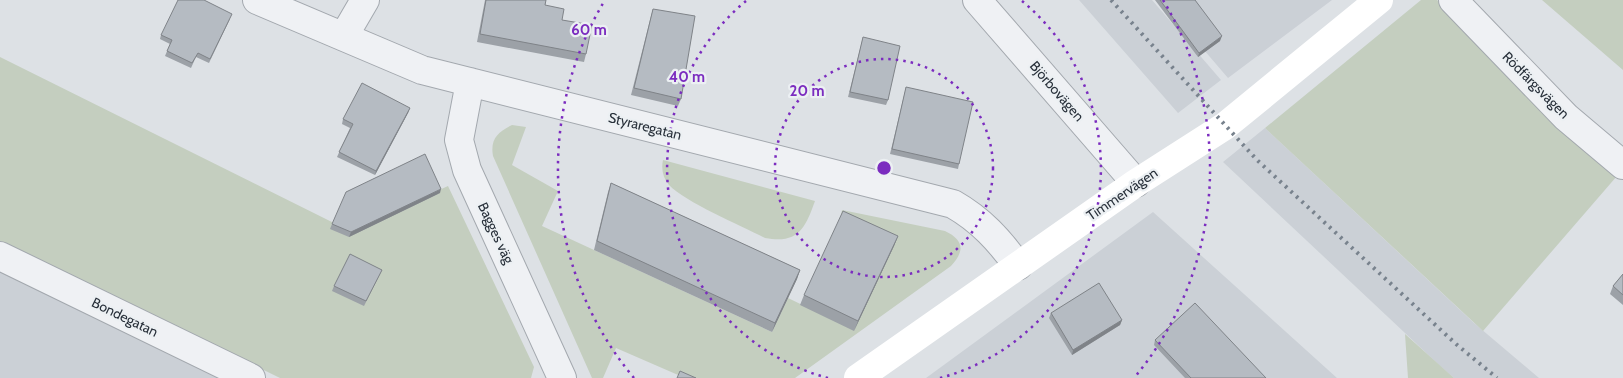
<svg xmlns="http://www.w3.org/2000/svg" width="1623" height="378" font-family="Cabin,sans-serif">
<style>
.built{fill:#cbd0d6}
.green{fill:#c4cebf}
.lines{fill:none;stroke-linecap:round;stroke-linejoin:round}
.street-casing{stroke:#a3a8ae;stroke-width:30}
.street{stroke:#eff1f4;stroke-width:28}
.secondary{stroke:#fff;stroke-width:28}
.rail{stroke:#78828d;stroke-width:4;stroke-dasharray:2.5 5;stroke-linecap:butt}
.wall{fill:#9ca1a7}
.shaded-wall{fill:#7f8388}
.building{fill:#b5bbc2;stroke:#7f8388}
.ring{fill:none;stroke:#7b2cbf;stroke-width:2.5;stroke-dasharray:2.5 5}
.labels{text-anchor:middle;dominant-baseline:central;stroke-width:4.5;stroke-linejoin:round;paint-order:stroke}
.street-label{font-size:14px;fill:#28303a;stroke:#ecf0f3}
.centre{fill:#7b2cbf;stroke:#ecf0f3;stroke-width:2.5}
.ring-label{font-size:15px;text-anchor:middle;font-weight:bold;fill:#7b2cbf;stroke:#ecf0f3;stroke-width:4.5;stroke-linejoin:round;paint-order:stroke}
</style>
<rect width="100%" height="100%" fill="#dde1e5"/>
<!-- built -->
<path class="built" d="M1079 0H1152L1221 80 1178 113Z
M1161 0H1332L1228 78Z
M1265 128 1474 323 1539 378H1454L1438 364 1223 162Z
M1153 212 1337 378H926Z
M0 259 241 378H0Z"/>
<!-- green -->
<path class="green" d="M1421 0H1437L1617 176 1483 331 1265 128Z
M1542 0H1623V70Z
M0 57 350 231 448 186 534 367 531 378H280L0 241Z
M512 125 526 127 512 165 558 191 542 226 772 332 788 298 854 330 840 221 842 210 945 231C964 240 965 251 951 266L795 378H685L616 348 603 378H592L493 156C490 139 498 132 512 125Z
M663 160 815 201C805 229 798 244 765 238 742 226 685 202 669 185 663 178 661 169 663 160Z
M1405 334 1454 378H1408Z"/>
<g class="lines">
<!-- street casing -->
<g class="street-casing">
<path id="street" d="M257 0 422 70 953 204C981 220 999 240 1018 266
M977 0 1136 183
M1453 0 1566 117 1623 165
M344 36 365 0
M470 82 459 140 467 170 562 378
M0 256 251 378"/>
</g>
<!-- street -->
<use href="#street" class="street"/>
<!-- secondary -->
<path class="secondary" d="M858 378 1136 183 1225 126 1379 0"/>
<!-- rail -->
<path class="rail" d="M1111 0 1257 160 1456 344 1497 378"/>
</g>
<!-- wall -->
<path class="wall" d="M485 0H546L545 5 562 20 586 54 584 62 477 42Z
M1155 0H1195L1220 41 1198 57Z
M653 9 681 99 678 106 631 95 651 16Z
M230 19 209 63 196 57 191 68 165 56 170 44 160 39 161 35Z
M863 37 888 100 886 105 848 97Z
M906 87 959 164 958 169 890 154Z
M410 108 408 113 375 175 337 157 350 128 342 124 343 119Z
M611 183 800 270 797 279 772 332 594 250 608 192Z
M440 193 349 237 330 229 332 224Z
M898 236 894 246 854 331 800 305 804 295Z
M382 270 364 306 332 291 334 286Z
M1623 274V305L1610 294 1613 286Z
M1051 313 1122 320 1120 325 1072 355 1049 318Z
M1155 340 1266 378H1185L1154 345Z"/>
<!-- shaded-wall -->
<path class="shaded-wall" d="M1222 36 1220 41 1198 57 1199 53Z
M410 108 408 113 375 175 376 171Z
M441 189 440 193 349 237 351 232Z
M898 236 894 246 854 331 858 321Z
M800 270 797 279 772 332 775 323Z
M1122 320 1120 325 1072 355 1073 350Z"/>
<!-- building -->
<path class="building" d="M178 0H204L232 14 210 59 198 53 192 63 167 51 172 40 161 35Z
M486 0H546L545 5 564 9 562 20 592 25 586 54 480 34Z
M1160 0H1195L1222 36 1199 53Z
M653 9 695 16 681 99 634 88Z
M863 37 900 46 888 100 850 92Z
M362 83 410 108 376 171 339 152 353 124 343 119Z
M906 87 973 102 959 164 892 149Z
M425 154 441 189 351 232 332 224 346 192Z
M611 183 800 270 775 323 597 241Z
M843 211 898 236 858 321 804 295Z
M350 254 382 270 366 301 334 286Z
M1623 274V295L1613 286Z
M1099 283 1122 320 1073 350 1051 313Z
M1195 303 1266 378H1191L1155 340Z
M680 371 696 378H677Z"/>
<!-- distance rings -->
<g class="ring">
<circle cx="884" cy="168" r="109"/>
<path d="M828 378A217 217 0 0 1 746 1M1022 1A217 217 0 0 1 940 378"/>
<path d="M634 378A326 326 0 0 1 605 0M1163 0A326 326 0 0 1 1134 378"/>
</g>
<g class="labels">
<!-- street labels -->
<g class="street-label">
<text transform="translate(1536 85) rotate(45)">Rödfärgsvägen</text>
<text transform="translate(1057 91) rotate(49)">Björbovägen</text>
<text transform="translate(645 126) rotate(14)">Styraregatan</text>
<text transform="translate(1122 194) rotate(-34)">Timmervägen</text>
<text transform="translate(496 233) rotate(65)">Bagges väg</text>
<text transform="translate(125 317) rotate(26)">Bondegatan</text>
</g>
</g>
<circle cx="884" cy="168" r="8" class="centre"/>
<g class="ring-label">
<text x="589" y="35">60 m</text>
<text x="687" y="82">40 m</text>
<text x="807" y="96">20 m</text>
</g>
</svg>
